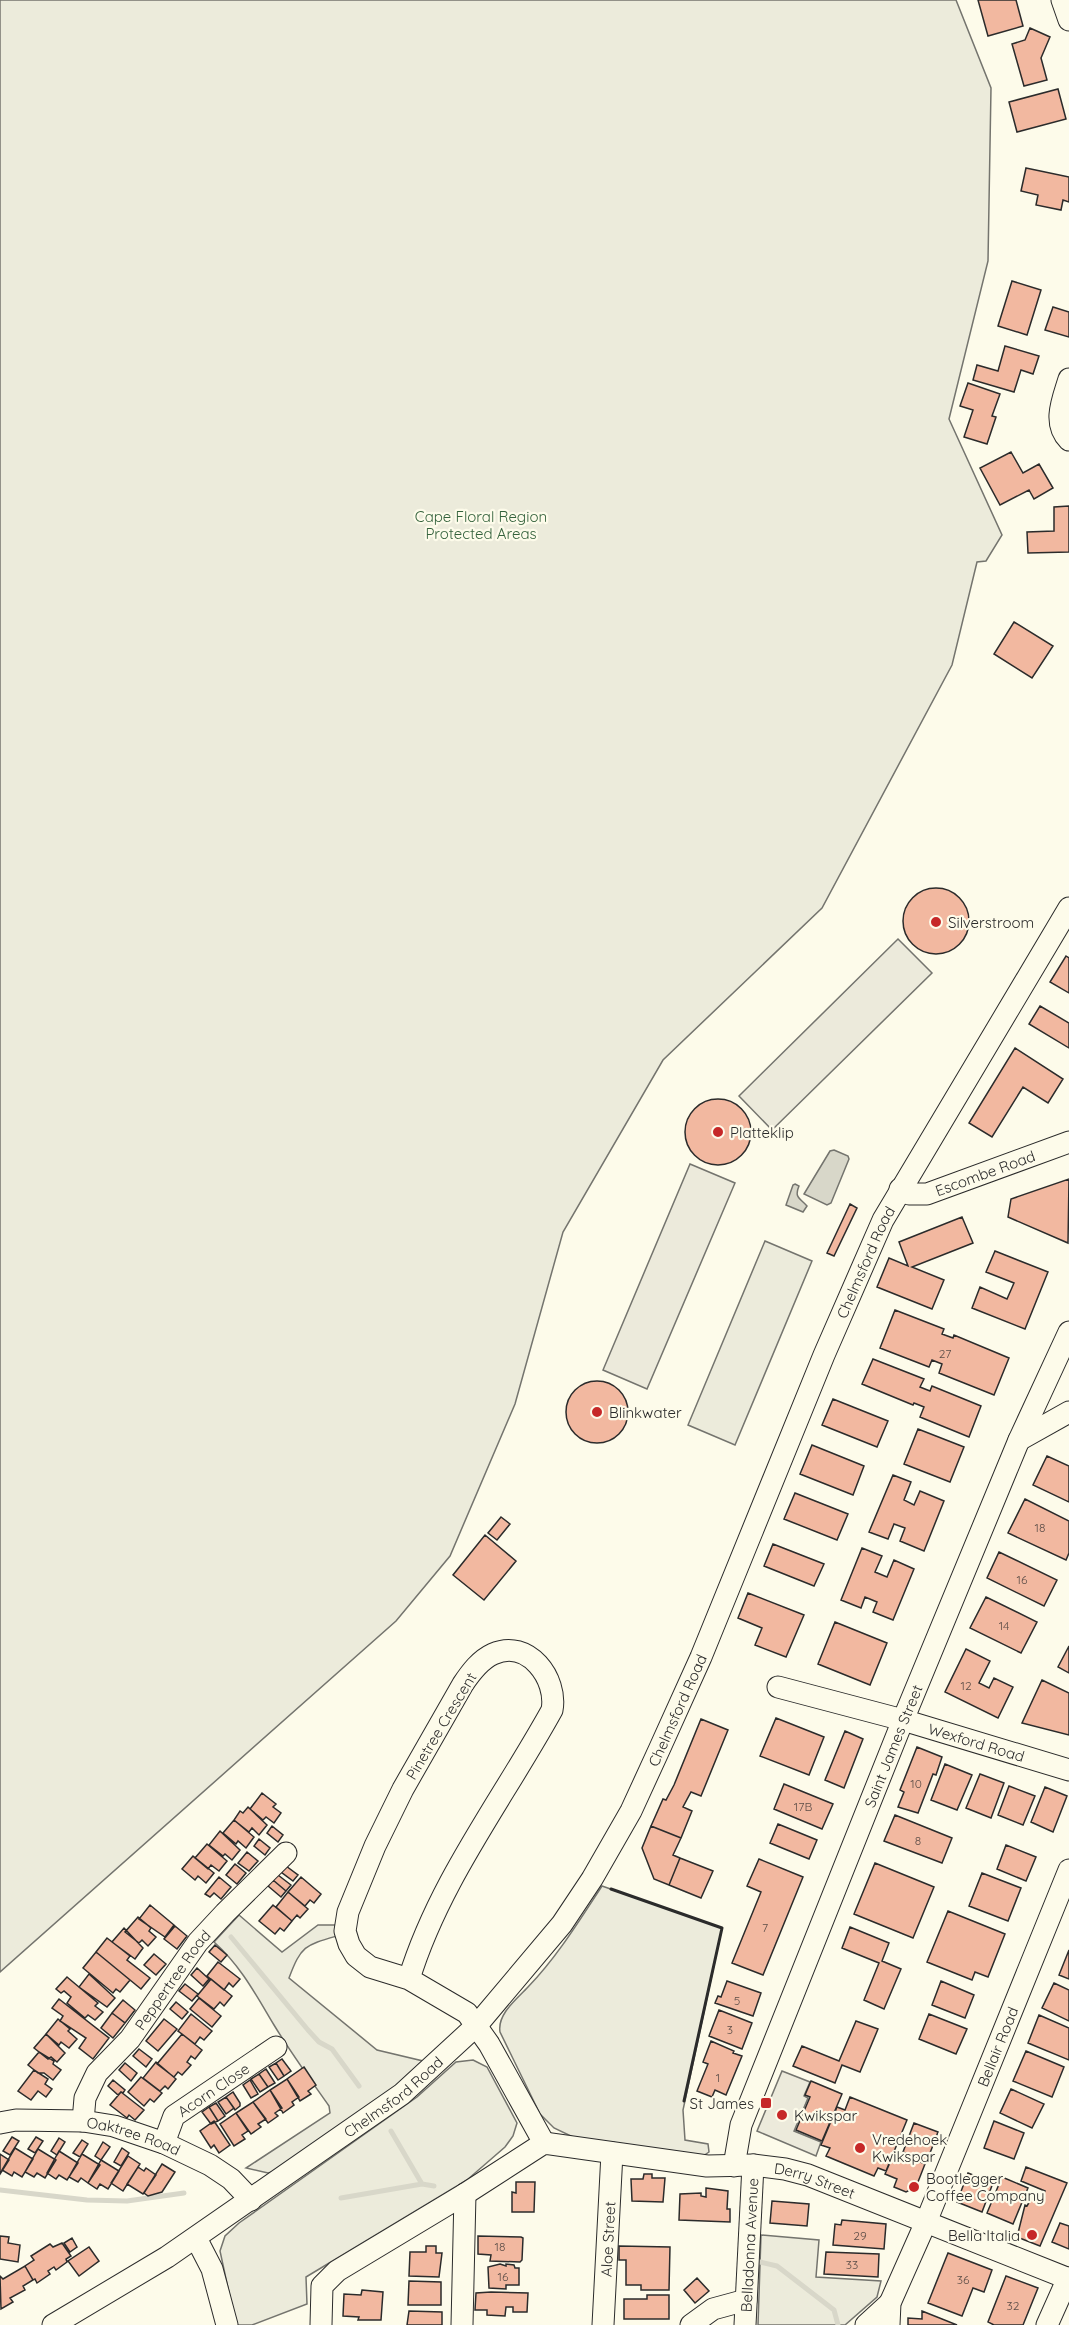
<svg xmlns="http://www.w3.org/2000/svg" width="1069" height="2325" font-family="Quicksand,sans-serif">
<style>
.green{fill:#ecebdb;stroke:#74746e;stroke-width:1.5}
.parking{fill:#eceadb;stroke:#74746e;stroke-width:1.5}
.water{fill:#d8d7c9;stroke:#74746e;stroke-width:1.5}
.lines{fill:none;stroke-linecap:round;stroke-linejoin:round}
.stream{stroke:#d8d7c9;stroke-width:5}
.building{fill:#f2b8a0;stroke:#2b2b2b;stroke-width:1.5}
.minor-casing{stroke:#2b2b2b;stroke-width:23}
.minor{stroke:#fdfbea;stroke-width:21}
.wall{stroke:#2b2b2b;stroke-width:3}
.poi-dot{fill:#c62828;stroke:#fdfbea;stroke-width:2}
.labels{text-anchor:middle;dominant-baseline:central;stroke-width:4.5;stroke-linejoin:round;paint-order:stroke}
.number-label{font-size:12px;fill:#5d4e48}
.park-label{font-size:15px;fill:#34623c;stroke:#fdfbea}
.poi-label{font-size:15px;fill:#2b2b2b;stroke:#fdfbea;text-anchor:start}
.street-label{font-size:15px;fill:#2b2b2b;stroke:#fdfbea}
</style>
<rect width="100%" height="100%" fill="#fdfbea"/>
<!-- green -->
<path class="green" d="M0 0H956L991 88 988 261 949 419 1002 535 986 561 977 562 952 665 822 908 663 1060 563 1232 515 1404 450 1556 396 1621 0 1972Z
M765 1241 812 1261 735 1445 688 1425Z
M602 1886 722 1928 683 2110 685 2140 708 2144 709 2152 703 2156 575 2138 554 2128 540 2114 500 2032C497 2014 517 1999 528 1987 557 1957 579 1921 602 1886Z
M239 1915 282 1952 318 1925H336L337 1936C305 1945 301 1946 289 1978L377 2050 423 2061 387 2094 281 2170 268 2173 246 2168 330 2113 329 2106C310 2079 291 2053 274 2025 256 1995 241 1966 214 1942Z
M473 2060 487 2067 517 2123 513 2136 505 2147 467 2180 306 2277 307 2304 252 2325H236L220 2251 225 2236 239 2223 417 2097 456 2062Z
M761 2235 819 2240 816 2277 881 2281 877 2297 845 2325H758Z"/>
<!-- parking -->
<path class="parking" d="M898 939 932 973 772 1130 739 1096Z
M690 1164 735 1183 647 1389 603 1370Z
M782 2071 810 2082 804 2096 808 2098 794 2131 821 2142 816 2156 757 2131Z"/>
<!-- water -->
<path class="water" d="M834 1150 848 1156 849 1159 831 1203 827 1205 804 1194 830 1151Z
M795 1184 799 1186C794 1198 800 1198 807 1206L803 1212 786 1205 793 1185Z"/>
<g class="lines">
<!-- stream -->
<path class="stream" d="M231 1937 308 2030 319 2042 332 2049 359 2086
M391 2131 422 2184
M0 2190 87 2200 127 2201 184 2193
M341 2198 422 2184 434 2186
M760 2262 777 2266 834 2310 838 2325"/>
</g>
<!-- building -->
<path class="building" d="M978 0H1016L1023 26 988 36Z
M1030 28 1050 37 1041 58 1047 80 1024 86 1012 44 1025 40Z
M1058 89 1066 119 1017 132 1009 102Z
M1026 168 1069 177V202L1063 200 1061 210 1036 205 1038 195 1021 191Z
M1012 281 1041 290 1027 335 998 326Z
M1053 307 1069 312V337L1045 330Z
M1005 346 1039 356 1033 374 1021 370 1014 392 973 380 977 365 998 371Z
M968 383 1000 394 992 416 996 417 987 444 964 437 973 410 960 406Z
M1011 452 1023 473 1039 464 1053 488 1034 499 1029 490 1000 505 980 468Z
M1069 506V552L1028 553 1027 532 1054 531V507Z
M1014 622 1053 646 1032 678 994 654Z
M903 921a33 33 0 1 1 66 0a33 33 0 1 1-66 0Z
M1066 956 1069 958V993L1050 982Z
M1040 1006 1069 1023V1048L1029 1024Z
M1015 1048 1063 1079 1048 1103 1023 1087 992 1137 969 1123Z
M685 1132a33 33 0 1 1 66 0a33 33 0 1 1-66 0Z
M1069 1179 1068 1243 1008 1217 1011 1199Z
M850 1204 857 1208 834 1256 827 1253Z
M962 1217 973 1243 912 1267 944 1280 932 1309 877 1287 889 1258 908 1266 899 1242Z
M995 1251 1048 1272 1025 1329 972 1308 980 1287 1007 1299 1014 1283 986 1272Z
M895 1310 944 1329 942 1334 953 1338 954 1335 1009 1358 994 1395 939 1373 942 1364 932 1360 929 1367 880 1348Z
M873 1359 924 1379 920 1387 930 1391 932 1386 981 1406 969 1437 920 1417 924 1407 914 1403 913 1405 862 1384Z
M566 1412a31 31 0 1 1 62 0a31 31 0 1 1-62 0Z
M833 1399 888 1421 877 1447 822 1425Z
M918 1429 964 1447 950 1482 904 1464Z
M812 1445 864 1466 853 1495 800 1474Z
M1047 1456 1069 1466V1502L1033 1485Z
M893 1475 911 1482 904 1500 914 1505 920 1491 944 1501 924 1551 900 1541 905 1528 894 1524 888 1539 869 1532Z
M795 1493 848 1514 837 1540 784 1519Z
M1025 1499 1069 1521V1553L1066 1560 1008 1533Z
M501 1517 510 1524 497 1540 488 1533Z
M485 1535 516 1561 484 1600 453 1575Z
M773 1544 824 1564 814 1586 764 1566Z
M862 1548 882 1556 875 1572 887 1577 894 1560 914 1569 893 1620 873 1612 877 1602 865 1597 861 1608 841 1600Z
M999 1552 1057 1580 1044 1606 987 1578Z
M748 1593 804 1615 786 1657 755 1645 762 1628 738 1618Z
M986 1597 1037 1622 1021 1653 970 1628Z
M835 1622 887 1643 870 1685 818 1664Z
M1069 1646V1673L1058 1667Z
M966 1649 990 1661 979 1683 989 1688 994 1678 1013 1687 998 1718 945 1692Z
M1042 1680 1069 1693V1735L1022 1723Z
M776 1718 824 1737 809 1775 760 1756Z
M701 1719 728 1730 701 1796 691 1792 683 1807 692 1811 681 1838 651 1826 663 1799 666 1800 674 1785Z
M845 1731 863 1739 844 1788 825 1780Z
M917 1747 942 1757 936 1775 933 1774 918 1813 898 1807 904 1792 900 1790Z
M945 1764 972 1775 957 1810 931 1800Z
M980 1774 1004 1783 991 1818 966 1808Z
M784 1784 833 1804 822 1829 774 1809Z
M1009 1786 1035 1796 1023 1825 998 1815Z
M1045 1787 1067 1796 1053 1832 1031 1822Z
M262 1793 276 1804 273 1807 281 1813 274 1823 266 1817 263 1820 250 1809Z
M248 1807 267 1825 259 1835 252 1828 249 1832 234 1820 240 1811 243 1813Z
M895 1815 952 1838 942 1863 884 1841Z
M234 1820 254 1837 246 1848 238 1841 236 1844 223 1833Z
M778 1824 817 1840 809 1859 770 1843Z
M272 1826 283 1835 278 1842 267 1833Z
M651 1826 681 1838 673 1855 680 1858 669 1885 654 1879 642 1848Z
M220 1831 240 1850 232 1860 225 1854 223 1856 209 1845Z
M259 1839 270 1848 265 1855 254 1846Z
M207 1844 227 1861 219 1871 211 1865 208 1869 195 1858Z
M1006 1845 1036 1857 1026 1881 997 1869Z
M247 1852 258 1861 249 1871 238 1863Z
M193 1856 214 1873 206 1883 198 1876 195 1880 182 1869Z
M680 1858 713 1871 701 1898 669 1885Z
M759 1859 803 1877 763 1975 732 1963 761 1892 747 1886Z
M875 1863 934 1887 913 1938 854 1914Z
M235 1864 246 1873 237 1884 226 1875Z
M286 1866 298 1875 293 1881 281 1872Z
M982 1873 1021 1888 1008 1921 969 1906Z
M278 1875 291 1885 286 1891 273 1880Z
M219 1877 231 1887 221 1899 214 1893 210 1897 205 1894Z
M301 1877 321 1894 314 1903 310 1900 305 1906 288 1892Z
M273 1880 286 1891 281 1897 268 1886Z
M288 1892 308 1909 300 1918 297 1915 292 1921 276 1907Z
M150 1905 174 1925 165 1937 139 1919Z
M273 1905 292 1921 284 1931 280 1928 275 1934 259 1921Z
M948 1911 1005 1934 988 1977 975 1972 972 1980 927 1962Z
M138 1917 151 1928 149 1931 156 1937 148 1946 142 1940 139 1943 125 1932Z
M175 1926 187 1936 177 1949 164 1939Z
M850 1927 889 1943 882 1961 901 1969 884 2009 864 2000 879 1963 842 1948Z
M124 1928 143 1948 135 1959 112 1942Z
M107 1938 130 1956 127 1960 150 1978 141 1989 96 1952Z
M215 1945 227 1955 221 1962 209 1952Z
M1069 1950V1979L1059 1975Z
M96 1952 130 1980 120 1992 116 1989 113 1993 83 1968Z
M154 1954 166 1964 156 1975 144 1965Z
M218 1962 240 1979 233 1987 229 1983 224 1990 207 1976Z
M197 1968 209 1979 203 1986 191 1975Z
M89 1974 115 1998 107 2007 79 1987Z
M67 1977 98 2003 95 2006 103 2012 95 2020 88 2015 85 2018 67 2003 71 1997 64 1991 61 1993 56 1989Z
M211 1979 232 1996 224 2006 220 2002 214 2009 197 1996Z
M727 1981 761 1993 753 2016 715 2003 718 1996 721 1997Z
M941 1981 974 1995 965 2018 932 2005Z
M1054 1983 1069 1990V2021L1042 2008Z
M185 1984 198 1994 192 2001 179 1991Z
M199 1998 221 2016 212 2027 190 2009Z
M59 1999 109 2038 93 2059 79 2048 86 2038 60 2021 63 2016 52 2008Z
M123 2000 135 2010 125 2023 112 2013Z
M176 2002 188 2012 182 2019 170 2009Z
M719 2010 752 2023 742 2049 709 2036Z
M112 2013 125 2023 113 2038 101 2028Z
M191 2014 212 2031 204 2040 200 2037 195 2044 178 2031Z
M929 2014 967 2029 956 2054 919 2039Z
M1039 2015 1069 2028V2060L1028 2043Z
M58 2019 70 2029 68 2031 77 2039 69 2048 61 2042 59 2045 46 2034Z
M164 2019 177 2029 158 2051 146 2041Z
M856 2021 878 2029 860 2072 842 2065 835 2083 793 2066 802 2046 839 2061Z
M46 2034 65 2053 57 2062 51 2057 48 2059 34 2048Z
M182 2034 202 2050 195 2059 191 2056 187 2062 191 2065 182 2075 178 2072 174 2077 157 2064Z
M711 2041 734 2051 733 2053 742 2056 726 2095 715 2090 712 2097 697 2091 708 2064 703 2062Z
M139 2049 152 2059 146 2067 133 2056Z
M1026 2051 1064 2067 1052 2097 1013 2081Z
M39 2052 54 2061 53 2064 61 2070 53 2080 44 2073H38L28 2065Z
M282 2059 291 2071 284 2076 276 2063Z
M156 2062 176 2079 168 2089 165 2086 160 2091 143 2078Z
M125 2063 137 2073 131 2081 119 2070Z
M276 2063 284 2076 278 2080 269 2067Z
M304 2067 316 2085 308 2091 311 2094 300 2101 287 2079Z
M266 2069 275 2083 268 2087 259 2074Z
M34 2070 48 2079 45 2084 52 2089 46 2097 38 2091 31 2100 18 2091Z
M259 2074 268 2087 260 2092 251 2079Z
M141 2077 162 2093 154 2102 150 2099 144 2106 128 2092Z
M287 2079 299 2097 292 2102 294 2105 283 2113 270 2090Z
M113 2080 125 2090 123 2093 121 2092 118 2095 108 2086Z
M250 2080 258 2094 251 2098 243 2085Z
M811 2081 842 2094 822 2141 796 2130 810 2097 805 2095Z
M1011 2089 1044 2104 1032 2128 1000 2113Z
M270 2090 282 2108 275 2113 278 2116 268 2123 253 2102Z
M121 2092 144 2110 135 2120 129 2115 127 2118 110 2105Z
M233 2092 240 2103V2106L235 2110 226 2097Z
M226 2097 234 2108 226 2114 218 2102Z
M850 2097 907 2120 886 2171 878 2168 874 2176 826 2156 830 2148 821 2145 837 2107 845 2110Z
M253 2102 266 2119 258 2124 261 2127 251 2134 236 2113Z
M216 2103 225 2116 218 2121 209 2107Z
M209 2107 218 2121 211 2124 202 2112Z
M236 2113 248 2131 242 2135 245 2139 234 2146 220 2124Z
M214 2121 230 2145 219 2153 214 2145 211 2148 200 2131Z
M994 2121 1024 2133 1014 2159 984 2148Z
M914 2123 938 2132 927 2161 903 2152Z
M12 2137 19 2141 10 2155 3 2151Z
M36 2137 43 2141 35 2153 28 2149Z
M59 2138 65 2142 57 2155 51 2151Z
M82 2140 88 2144 80 2157 73 2153Z
M103 2142 110 2147 101 2160 95 2156Z
M15 2148 33 2159 22 2177 14 2172 12 2176 2 2170Z
M122 2148 129 2153 121 2166 114 2162Z
M38 2149 56 2160 45 2178 37 2173 34 2177 25 2172Z
M59 2151 78 2163 67 2180 59 2175 56 2179 47 2173Z
M895 2151 925 2164 916 2187 906 2192 894 2187 897 2179 885 2174Z
M0 2154 9 2160 0 2174Z
M82 2154 100 2165 88 2183 81 2178 78 2182 69 2177Z
M128 2156 140 2164 123 2191 111 2183Z
M101 2160 119 2171 108 2189 100 2184 97 2189 88 2183Z
M162 2164 175 2172 162 2192 148 2196 144 2193Z
M138 2167 144 2171 146 2168 156 2175 143 2194 127 2184Z
M1026 2167 1067 2183 1040 2246 1017 2237 1025 2205 1027 2206 1034 2194 1042 2198 1045 2191 1021 2181Z
M968 2173 993 2183 982 2212 957 2202Z
M644 2174H652V2178H665L663 2202 632 2201 631 2179H643Z
M1002 2177 1028 2188 1013 2224 987 2213Z
M516 2182H535L534 2212H512V2192L516 2193Z
M706 2188 728 2191 727 2209H730V2222L679 2220 680 2194 701 2193V2196L706 2197Z
M772 2201 809 2204 807 2226 770 2223Z
M842 2220 886 2224 884 2249 833 2245 835 2224 841 2225Z
M1060 2223 1069 2226V2249L1052 2242Z
M0 2236 9 2237 8 2243 20 2245 18 2262 0 2259Z
M478 2236 521 2237 523 2238 522 2260 520 2262 490 2261 491 2255 478 2254Z
M72 2238 77 2247 70 2252 64 2243Z
M62 2243 71 2256 66 2259 67 2262 56 2270 54 2267 48 2271 50 2274 37 2283 35 2279 33 2280 25 2266 34 2260 31 2256 50 2244 53 2247Z
M426 2246H436V2253H442L439 2277 409 2276 410 2252H426Z
M619 2246 670 2247 669 2290H641V2285H626V2260H619Z
M89 2247 99 2261 79 2276 68 2261Z
M826 2252 879 2254 878 2277 824 2274Z
M948 2253 992 2270 984 2292 973 2288 962 2316 928 2303Z
M500 2264 506 2266V2264L514 2265 515 2268H519V2285H506V2289L489 2288 488 2267Z
M25 2266 33 2280 23 2286 25 2290 10 2298 13 2302 1 2309 0 2276 3 2279Z
M1006 2276 1038 2288 1023 2325H994L988 2322Z
M697 2278 709 2291 695 2303 684 2290Z
M409 2281 441 2282V2305H408Z
M362 2290 383 2292 381 2320H358L359 2317 343 2316 344 2294 361 2295Z
M491 2292 528 2293 527 2312H513V2307H506L505 2316 487 2315V2310H475L476 2293Z
M647 2295H669V2319H624V2299H647Z
M409 2311 442 2312V2325H407Z
M922 2311 957 2325H908V2318L922 2319Z"/>
<g class="lines">
<!-- minor casing -->
<g class="minor-casing">
<g id="minor">
<path d="M1062 0 1069 20"/>
<path d="M1069 379C1063 399 1052 423 1069 440"/>
<path id="s1" d="M900 1189 909 1194H927L1069 1142"/>
<path d="M1019 1440 1069 1412"/>
<path id="s2" d="M778 1687 903 1720 1069 1770"/>
<path d="M409 1979C439 1881 503 1799 552 1710 558 1679 528 1638 493 1654 480 1660 471 1672 463 1684L403 1789 375 1846 348 1912 345 1931 349 1944 356 1956 370 1967 409 1979 467 2013 489 2044 544 2143"/>
<path id="s3" d="M83 2121 85 2098 97 2073 130 2039 198 1942 225 1913 286 1853"/>
<path id="s4" d="M0 2123 16 2120 83 2121 114 2126 164 2143 210 2165 231 2179 251 2200"/>
<path id="s5" d="M164 2143 174 2116 276 2047"/>
<path id="s6" d="M734 2166 741 2125 903 1720 1019 1440 1069 1332"/>
<path d="M196 2238 212 2269 227 2325"/>
<path id="s7" d="M53 2325 167 2257 402 2094 477 2025 562 1924 592 1879 631 1811 659 1750 701 1657 824 1355 883 1220 1069 908"/>
<path id="s8" d="M321 2325 322 2286 337 2271 465 2194 544 2143 707 2166 753 2165 785 2169 808 2175 1069 2279"/>
<path d="M462 2325 465 2194"/>
<path id="s9" d="M603 2325 612 2153"/>
<path d="M691 2325 713 2309 746 2300"/>
<path id="s10" d="M745 2325 753 2165"/>
<path d="M866 2325 890 2303"/>
<path id="s11" d="M889 2325 890 2303 926 2222 1069 1870"/>
<path d="M1047 2325 1068 2278"/>
</g>
</g>
<!-- minor -->
<use href="#minor" class="minor"/>
<!-- wall -->
<path class="wall" d="M611 1889 722 1928 684 2101"/>
</g>
<!-- markers -->
<g class="poi-dot">
<circle cx="936" cy="922" r="6"/>
<circle cx="718" cy="1132" r="6"/>
<circle cx="597" cy="1412" r="6"/>
<rect x="760" y="2097" width="12" height="12" rx="3"/>
<circle cx="782" cy="2115" r="6"/>
<circle cx="860" cy="2148" r="6"/>
<circle cx="914" cy="2187" r="6"/>
<circle cx="1032" cy="2235" r="6"/>
</g>
<g class="labels">
<!-- number labels -->
<g class="number-label">
<text x="945" y="1353">27</text>
<text x="1040" y="1527">18</text>
<text x="1022" y="1579">16</text>
<text x="1004" y="1625">14</text>
<text x="966" y="1685">12</text>
<text x="916" y="1783">10</text>
<text x="803" y="1806">17B</text>
<text x="918" y="1840">8</text>
<text x="765" y="1927">7</text>
<text x="737" y="2000">5</text>
<text x="730" y="2029">3</text>
<text x="718" y="2077">1</text>
<text x="860" y="2235">29</text>
<text x="500" y="2246">18</text>
<text x="852" y="2264">33</text>
<text x="503" y="2276">16</text>
<text x="963" y="2279">36</text>
<text x="1013" y="2305">32</text>
</g>
<!-- park labels -->
<g class="park-label">
<text x="481" y="516">Cape Floral Region<tspan x="481" dy="17">Protected Areas</tspan></text>
</g>
<!-- poi labels -->
<g class="poi-label">
<text x="948" y="922">Silverstroom</text>
<text x="730" y="1132">Platteklip</text>
<text x="609" y="1412">Blinkwater</text>
<text x="754" y="2103" text-anchor="end">St James</text>
<text x="794" y="2115">Kwikspar</text>
<text x="872" y="2139">Vredehoek<tspan x="872" dy="17">Kwikspar</tspan></text>
<text x="926" y="2178">Bootlegger<tspan x="926" dy="17">Coffee Company</tspan></text>
<text x="1020" y="2235" text-anchor="end">Bella Italia</text>
</g>
<!-- street labels -->
<g class="street-label">
<text stroke="none"><textPath href="#s1" startOffset="90">Escombe Road</textPath></text>
<text stroke="none"><textPath href="#s7" startOffset="1382">Chelmsford Road</textPath></text>
<text stroke="none"><textPath href="#s7" startOffset="896">Chelmsford Road</textPath></text>
<text transform="translate(441 1726) rotate(-59)">Pinetree Crescent</text>
<text stroke="none"><textPath href="#s2" startOffset="206">Wexford Road</textPath></text>
<text stroke="none"><textPath href="#s6" startOffset="450">Saint James Street</textPath></text>
<text stroke="none"><textPath href="#s3" startOffset="171">Peppertree Road</textPath></text>
<text stroke="none"><textPath href="#s11" startOffset="300">Bellair Road</textPath></text>
<text stroke="none"><textPath href="#s5" startOffset="76">Acorn Close</textPath></text>
<text stroke="none"><textPath href="#s7" startOffset="410">Chelmsford Road</textPath></text>
<text stroke="none"><textPath href="#s4" startOffset="136">Oaktree Road</textPath></text>
<text stroke="none"><textPath href="#s8" startOffset="578">Derry Street</textPath></text>
<text stroke="none"><textPath href="#s9" startOffset="86">Aloe Street</textPath></text>
<text stroke="none"><textPath href="#s10" startOffset="80">Belladonna Avenue</textPath></text>
</g>
</g>
</svg>
